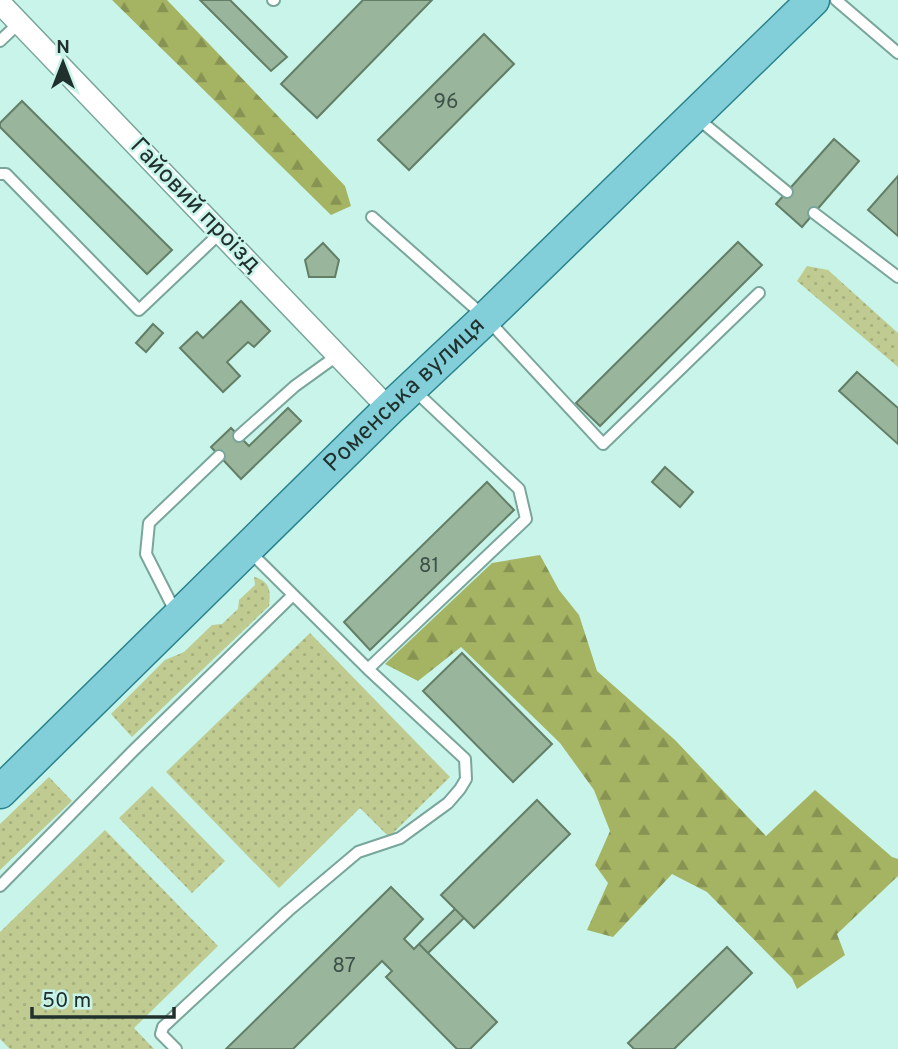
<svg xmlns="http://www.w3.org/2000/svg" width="898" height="1049" font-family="Overpass,sans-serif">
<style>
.grass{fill:url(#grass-dots)}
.forest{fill:url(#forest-firs)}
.building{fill:#99b69c;stroke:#637e66;stroke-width:2}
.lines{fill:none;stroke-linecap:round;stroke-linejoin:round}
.service-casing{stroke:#7aa59b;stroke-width:14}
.minor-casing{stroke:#7aa59b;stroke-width:24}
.primary-casing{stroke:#2a828d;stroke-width:35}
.service{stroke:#fff;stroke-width:10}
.minor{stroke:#fff;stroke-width:21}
.primary{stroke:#82ced9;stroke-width:32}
.labels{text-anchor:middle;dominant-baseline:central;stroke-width:5;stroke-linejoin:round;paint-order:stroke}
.number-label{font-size:21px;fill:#3e5249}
.street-label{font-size:24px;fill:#20312d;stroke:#c8f4ea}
</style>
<defs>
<pattern id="grass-dots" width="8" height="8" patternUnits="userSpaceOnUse" patternTransform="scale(1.75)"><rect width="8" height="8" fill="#bfcb91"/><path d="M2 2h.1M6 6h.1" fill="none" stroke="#a4af7d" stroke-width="1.8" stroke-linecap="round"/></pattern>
<pattern id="forest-firs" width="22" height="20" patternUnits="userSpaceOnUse" patternTransform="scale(1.75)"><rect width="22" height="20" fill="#a5b463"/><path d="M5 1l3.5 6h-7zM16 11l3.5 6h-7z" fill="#869352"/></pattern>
</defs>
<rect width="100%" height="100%" fill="#c8f4ea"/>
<!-- grass -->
<path class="grass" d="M807 266 828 270 898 333V367L797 281Z
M254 577C270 581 271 591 269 606L132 737 111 714 165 660 184 652 212 625 222 624 238 609 239 600 255 585Z
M310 633 450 777 389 837 360 808 279 888 166 772Z
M49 777 72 801 0 870V824Z
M152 786 225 861 192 893 119 818Z
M105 830 218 946 134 1028 154 1049H10L0 1039V932Z"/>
<!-- forest -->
<path class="forest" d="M112 0H167L345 186 351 206 331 215Z
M540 555 559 590 579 615 597 671 675 740 766 836 815 790 892 857 898 859V876L837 934 845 955 797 989 792 978 707 892 672 874 613 937 587 930 608 883 595 865 610 831 594 790 560 743 461 647 418 681 385 664 492 563Z"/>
<!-- building -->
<path class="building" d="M200 0H230L287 57 271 71Z
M363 0H432L317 118 281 84Z
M484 34 514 64 409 170 378 140Z
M22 101 172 250 147 274 0 127V123Z
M834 139 859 161 802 227 776 204Z
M898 176V236L868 210Z
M738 242 762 265 600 426 576 403Z
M323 243 339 260 335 277H309L305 260Z
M241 301 270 331 254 347 248 342 227 362 240 376 223 392 180 348 197 332 203 338Z
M153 324 163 333 146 352 136 343Z
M857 372 898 408V444L839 391Z
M288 408 301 421 241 479 211 447 231 428 249 446Z
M665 467 693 492 680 507 652 482Z
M487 482 514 510 370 650 344 622Z
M462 653 552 744 513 782 423 691Z
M537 800 570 834 474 928 441 895Z
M391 887 423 919 404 939 414 949 419 944 497 1022 470 1049H457L386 977 392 971 382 961 293 1049H226Z
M455 909 464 918 428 953 419 944Z
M727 947 752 973 674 1049H634L628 1043Z"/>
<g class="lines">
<!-- service casing -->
<g class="service-casing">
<path id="service" d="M273 0H274
M836 0 898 53
M0 41 19 23
M697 118 787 192
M0 174H6L139 310 220 233
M814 213 898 277
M372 217 486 318 603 444 759 293
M239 436 295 386 338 355
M248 550 368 669 526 519 519 489 414 390
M177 615 146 554 149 523 219 456
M0 886 133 751 293 595
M176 1049 161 1034 163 1027 288 911 358 852 400 838 448 803 460 789 466 779 465 759 368 669"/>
</g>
<!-- minor casing -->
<g class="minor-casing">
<path id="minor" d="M0 3 389 409"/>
</g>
<!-- primary casing -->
<g class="primary-casing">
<g id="primary">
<path id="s1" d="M0 792 389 409 486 318 813 0"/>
</g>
</g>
<!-- service -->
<use href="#service" class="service"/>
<!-- minor -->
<use href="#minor" class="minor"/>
<!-- primary -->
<use href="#primary" class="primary"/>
</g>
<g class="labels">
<!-- number labels -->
<g class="number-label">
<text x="446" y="102">96</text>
<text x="429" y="566">81</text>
<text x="344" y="966">87</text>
</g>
<!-- street labels -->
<g class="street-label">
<text transform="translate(195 206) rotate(46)">Гайовий проїзд</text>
<text stroke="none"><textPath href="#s1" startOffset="567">Роменська вулиця</textPath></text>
</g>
</g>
<!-- north arrow -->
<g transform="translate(63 63)" stroke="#c8f4ea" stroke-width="5" paint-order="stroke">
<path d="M0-5L12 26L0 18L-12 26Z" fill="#20312d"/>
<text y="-10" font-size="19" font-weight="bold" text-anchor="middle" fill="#20312d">N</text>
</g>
<!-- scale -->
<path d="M32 1007v10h142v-10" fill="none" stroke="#20312d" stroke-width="3.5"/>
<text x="42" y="1007" font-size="21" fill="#20312d" stroke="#c8f4ea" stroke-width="5" paint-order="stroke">50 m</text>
</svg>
